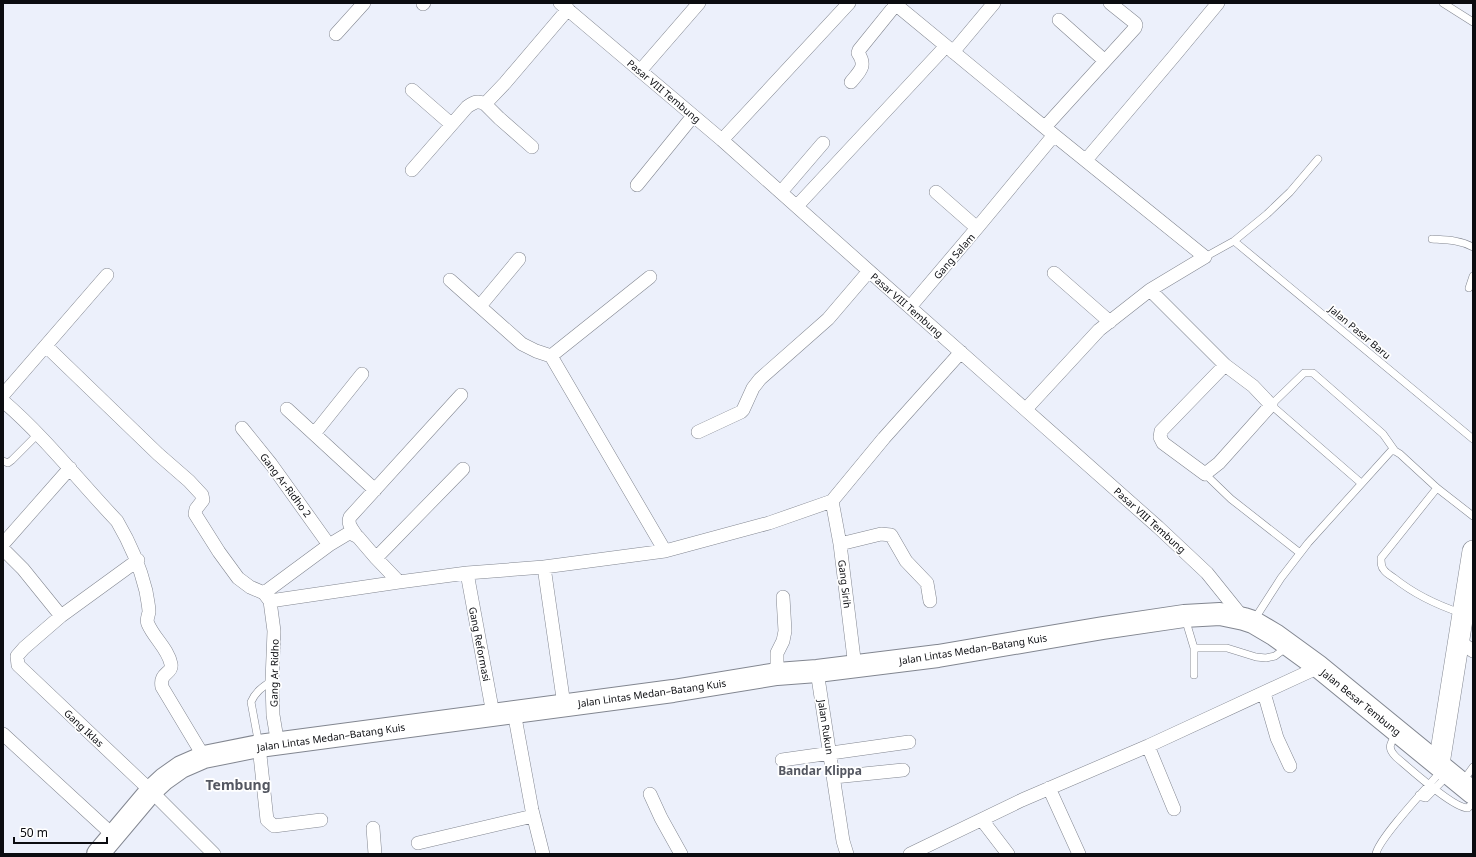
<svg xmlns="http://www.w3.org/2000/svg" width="1476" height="857" font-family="'Noto Sans',sans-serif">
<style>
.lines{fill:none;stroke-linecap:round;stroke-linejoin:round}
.service-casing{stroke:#828690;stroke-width:8}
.minor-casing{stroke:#828690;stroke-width:14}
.primary-casing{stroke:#828690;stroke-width:22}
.trunk-casing{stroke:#828690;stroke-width:24}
.service{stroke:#fff;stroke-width:7}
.minor{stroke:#fff;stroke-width:13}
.primary{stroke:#fff;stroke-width:21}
.trunk{stroke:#fff;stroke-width:22}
.labels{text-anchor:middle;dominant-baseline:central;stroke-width:3.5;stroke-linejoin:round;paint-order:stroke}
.street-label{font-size:10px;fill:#0b0c10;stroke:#fff}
.quarter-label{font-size:12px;font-weight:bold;fill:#545761;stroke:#fff}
.district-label{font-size:14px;font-weight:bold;fill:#545761;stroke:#fff}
</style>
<rect width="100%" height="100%" fill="#ecf0fb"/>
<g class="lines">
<!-- service casing -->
<g class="service-casing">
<path id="service" d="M1443 3 1473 22
M1432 239C1446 240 1460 240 1473 247
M1234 241 1473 439
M1205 257 1234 241 1267 214 1290 192 1318 159
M1469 288 1473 276
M3 461 8 463 12 460 38 434
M1205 474 1231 499 1300 553
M1361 483 1271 405 1304 373H1313L1383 434 1395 451
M1437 488 1381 558C1381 563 1381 567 1384 570 1386 573 1391 576 1394 578 1414 594 1437 605 1461 613
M1185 618 1194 648H1227L1256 657 1266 658 1275 656 1287 647
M1254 620 1281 578 1308 543 1391 451H1395L1400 454 1437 488 1473 516
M1194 675V648
M1397 733C1391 743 1386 747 1396 757 1408 767 1454 809 1468 808L1473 802
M259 745 251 702C255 692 263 686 272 681
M1463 781 1473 767
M1419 795 1422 797 1426 798 1447 776
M1376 854C1378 839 1430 784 1442 770"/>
</g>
<!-- minor casing -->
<g class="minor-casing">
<path id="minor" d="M560 3 722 140 869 271 1158 527 1207 573 1244 619
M894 3 1054 135 1205 257 1150 290 1099 330 1026 409
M423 4 424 3
M1059 20 1105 61
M336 34 364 3
M953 52 994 3
M640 71 699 3
M851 82C860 71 867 66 858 53L859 50 897 3
M412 90 451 124
M485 104 499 118 532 147
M1045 127 1135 28 1136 25 1135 23 1110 3
M722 140 849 3
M1086 160 1175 55 1218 3
M412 170 467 107C474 102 478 100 485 104L505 83 568 9
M637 185 693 116
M781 192 823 143
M936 192 977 228
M797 206 946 46
M1054 273 1110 322
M450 280 522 344 536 351 551 356 665 551
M1150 290 1225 365 1253 386 1271 405 1219 463 1205 474 1163 443 1160 437 1161 431 1225 365
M480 306 519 259
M910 307 977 228 1054 135
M46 346 158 454 189 481 202 495 203 500 196 509 195 514 219 552 238 578 250 587 264 593 270 601
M551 356 650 277
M3 395 107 275
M3 401C45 437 79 481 117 521 130 543 140 566 146 591 147 598 149 606 149 612 148 617 146 620 148 624 154 638 168 649 171 664 173 674 159 672 162 687L204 757
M287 409 375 490
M242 428 271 464 329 545
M698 432 741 412 743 410 753 388 760 379 828 319 869 271
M314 434 362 374
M832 501 840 544 855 667
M356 535C352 529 347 524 350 517L461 395
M3 544 70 468
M840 544 881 534 891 535 906 561 927 583 930 601
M3 549 23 569 61 616
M376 558 463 469
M138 560 61 616 24 648 17 656 18 665 151 791 214 854
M544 567 564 705
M467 573 493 714
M264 593 329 545 349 533 352 534 358 537 376 558 399 582
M270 601 399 582 467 573 544 567 665 551 769 523 832 501 884 438 961 352
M270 601 274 631 272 681 273 715 278 745
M1459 641 1473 651
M817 671 843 841 847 854
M777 674V653L783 641 785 631 783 597
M1264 693 1277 738 1290 766
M514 712 532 810 543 854
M3 734 114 836
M259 746 267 820 274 826 321 820
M1148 746 1174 809
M782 760 909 742
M834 777 903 770
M1049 788 1079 854
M650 794 661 818 681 854
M982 820 1008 854
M373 828 375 854
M418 843 533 816
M910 854 1022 800 1148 746 1319 667"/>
</g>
<!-- primary casing -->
<g class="primary-casing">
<path id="primary" d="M1439 764 1473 551"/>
</g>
<!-- trunk casing -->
<g class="trunk-casing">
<path id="trunk" d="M98 854 151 791 164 779 181 767 204 757 259 746 673 691 777 674 817 671 938 656 1103 628 1184 616 1220 614 1244 619 1253 622 1275 635 1319 667 1473 793"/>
</g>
<!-- service -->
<use href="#service" class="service"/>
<!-- minor -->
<use href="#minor" class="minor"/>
<!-- primary -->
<use href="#primary" class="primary"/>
<!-- trunk -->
<use href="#trunk" class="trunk"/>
</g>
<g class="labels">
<!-- street labels -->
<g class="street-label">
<text transform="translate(664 91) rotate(40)">Pasar VIII Tembung</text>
<text transform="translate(954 256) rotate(-49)">Gang Salam</text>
<text transform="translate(907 305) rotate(41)">Pasar VIII Tembung</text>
<text transform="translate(1360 332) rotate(40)">Jalan Pasar Baru</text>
<text transform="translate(286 485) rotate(53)">Gang Ar-Ridho 2</text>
<text transform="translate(1150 520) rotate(42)">Pasar VIII Tembung</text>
<text transform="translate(845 584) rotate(83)">Gang Sirih</text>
<text transform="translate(480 644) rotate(79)">Gang Reformasi</text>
<text transform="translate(973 649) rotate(-9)">Jalan Lintas Medan–Batang Kuis</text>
<text transform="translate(274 673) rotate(-89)">Gang Ar Ridho</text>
<text transform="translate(652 693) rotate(-8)">Jalan Lintas Medan–Batang Kuis</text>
<text transform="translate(1361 702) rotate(39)">Jalan Besar Tembung</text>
<text transform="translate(826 727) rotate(81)">Jalan Rukun</text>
<text transform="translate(84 728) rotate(43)">Gang Iklas</text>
<text transform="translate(331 737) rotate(-8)">Jalan Lintas Medan–Batang Kuis</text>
</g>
<!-- quarter labels -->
<g class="quarter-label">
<text x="820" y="770">Bandar Klippa</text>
</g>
<!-- district labels -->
<g class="district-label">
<text x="238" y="784">Tembung</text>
</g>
</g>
<!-- border -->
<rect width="1476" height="857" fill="none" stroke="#0b0c10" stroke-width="8"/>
<!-- scale -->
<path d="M14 837v6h93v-6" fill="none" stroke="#0b0c10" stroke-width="2"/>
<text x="20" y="837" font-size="12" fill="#0b0c10" stroke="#ffffff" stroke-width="3" paint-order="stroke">50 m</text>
</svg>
